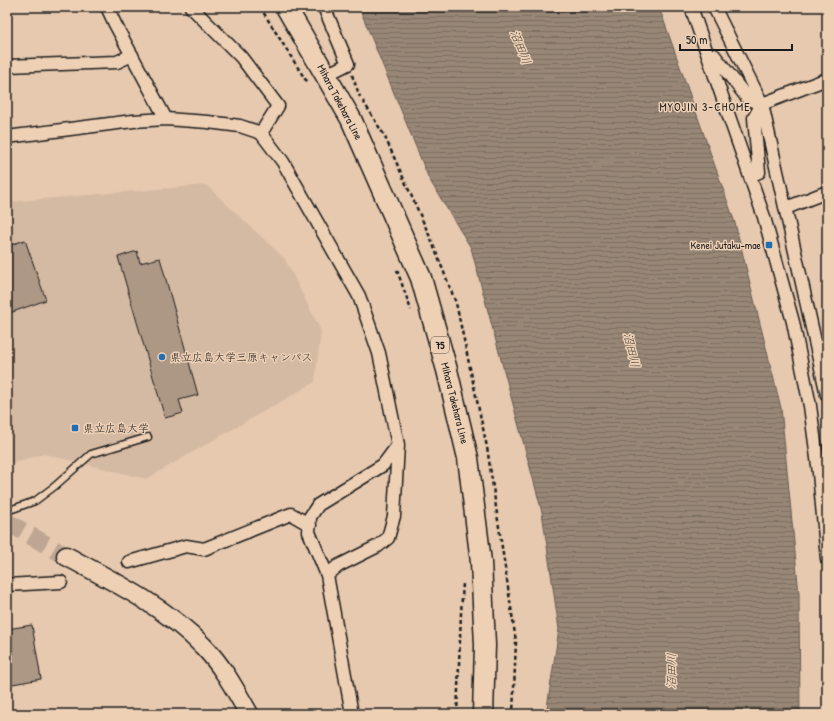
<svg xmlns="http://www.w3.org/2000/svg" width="834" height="721" font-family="'Patrick Hand','Klee One',sans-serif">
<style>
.built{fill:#d5baa3}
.water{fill:url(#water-rules);stroke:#665c52}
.building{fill:#ad9886;stroke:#1c1c1c}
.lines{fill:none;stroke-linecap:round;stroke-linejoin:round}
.secondary-tunnel{stroke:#bea692;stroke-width:18;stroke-dasharray:18 9;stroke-linecap:butt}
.lane-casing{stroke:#1c1c1c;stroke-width:9}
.street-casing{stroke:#1c1c1c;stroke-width:15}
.secondary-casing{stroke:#1c1c1c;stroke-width:21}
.primary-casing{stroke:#1c1c1c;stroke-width:23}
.path{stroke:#1c1c1c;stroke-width:2.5;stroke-dasharray:4 3;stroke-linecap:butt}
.lane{stroke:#eed0b5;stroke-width:6}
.street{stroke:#eed0b5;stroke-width:12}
.secondary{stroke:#eed0b5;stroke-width:18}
.primary{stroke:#eed0b5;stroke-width:20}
.poi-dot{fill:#1f6fb2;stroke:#eed0b5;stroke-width:1.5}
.labels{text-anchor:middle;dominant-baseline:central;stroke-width:3;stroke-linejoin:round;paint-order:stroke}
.shield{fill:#eed0b5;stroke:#5b524a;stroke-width:1}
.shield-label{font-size:10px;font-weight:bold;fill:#1c1c1c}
.street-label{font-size:11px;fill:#1c1c1c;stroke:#eed0b5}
.poi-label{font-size:11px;fill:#1c1c1c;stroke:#eed0b5;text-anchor:start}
.water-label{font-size:12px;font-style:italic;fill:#47413c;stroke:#eed0b5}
.neighbourhood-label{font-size:12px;letter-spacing:1px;fill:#1c1c1c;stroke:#eed0b5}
</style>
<defs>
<pattern id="water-rules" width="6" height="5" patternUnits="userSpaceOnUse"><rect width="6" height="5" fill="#988776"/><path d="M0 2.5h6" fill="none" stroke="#7b6e60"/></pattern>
</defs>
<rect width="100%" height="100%" fill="#e6c9af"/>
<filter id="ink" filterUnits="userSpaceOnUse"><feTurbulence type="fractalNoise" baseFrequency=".025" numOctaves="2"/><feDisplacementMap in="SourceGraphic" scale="8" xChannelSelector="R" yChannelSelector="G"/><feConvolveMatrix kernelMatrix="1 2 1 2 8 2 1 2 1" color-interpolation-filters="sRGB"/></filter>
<g filter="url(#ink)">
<!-- built -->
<path class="built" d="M206 185 285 259 321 331 315 382 146 479 44 454 7 464V202Z"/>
<!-- water -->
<path class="water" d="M359 7H659L735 223 781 408 799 594 800 714H546L559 629 542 512 471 248 429 179Z"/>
<!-- building -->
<path class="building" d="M25 240 46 300 7 314V246Z
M137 251 140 263 160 258 198 395 179 400 183 413 165 418 118 257Z
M32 625 41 679 7 685V629Z"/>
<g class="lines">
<!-- secondary-tunnel -->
<path class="secondary-tunnel" d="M7 522 66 556"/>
<!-- lane casing -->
<g class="lane-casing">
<path id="lane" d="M7 511 35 501 55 486 91 454 148 437"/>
</g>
<!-- street casing -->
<g class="street-casing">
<path id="street" d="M107 7 115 24 166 119
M191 7 241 57 278 106 261 133
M324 7 348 64 326 75
M691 7 764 217 793 322 810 406 819 473 827 559
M714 7 762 104 827 395
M708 56 714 55 748 99 762 104 754 118 759 172 750 176
M7 66 117 62 132 55
M762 104 827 79
M7 137 133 121 166 119 208 122 240 126 261 133 283 162 359 296 379 353 398 445 383 465 318 505 310 517 309 532 327 575 352 714
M786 208 827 192
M129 562 186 546 204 549 291 514 310 525
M327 575 338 566 378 546 388 538 394 516 398 445
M7 585 61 582"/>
</g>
<!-- secondary casing -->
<g class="secondary-casing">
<path id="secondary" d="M66 556C113 581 166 607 203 646 222 665 236 691 249 714"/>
</g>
<!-- primary casing -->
<g class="primary-casing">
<path id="primary" d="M286 7 351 119 421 278 447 370 468 458 481 562 485 645 483 714"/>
</g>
<!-- path -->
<path class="path" d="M260 7 305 79 309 83
M352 75 360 97
M363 101 384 135 430 237 456 303 487 447 516 641 513 714
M397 270 411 310
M457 714 461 613 463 583"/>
<!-- lane -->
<use href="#lane" class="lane"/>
<!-- street -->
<use href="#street" class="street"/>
<!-- secondary -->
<use href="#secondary" class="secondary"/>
<!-- primary -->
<use href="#primary" class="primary"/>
</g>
</g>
<!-- markers -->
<g class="poi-dot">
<rect x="765" y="241" width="8" height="8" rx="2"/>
<circle cx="162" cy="357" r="4"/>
<rect x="71" y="424" width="8" height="8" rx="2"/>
</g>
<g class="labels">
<!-- shield labels -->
<rect class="shield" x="431" y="337" width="18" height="16" rx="3"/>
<g class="shield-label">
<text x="440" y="345">75</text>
</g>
<!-- street labels -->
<g class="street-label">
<text transform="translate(340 102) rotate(62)">Mihara Takehara Line</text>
<text transform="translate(455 403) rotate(76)">Mihara Takehara Line</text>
</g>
<!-- poi labels -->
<g class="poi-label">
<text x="761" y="245" text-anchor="end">Kenei Jutaku-mae</text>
<text x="170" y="357">県立広島大学三原キャンパス</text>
<text x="83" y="428">県立広島大学</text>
</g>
<!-- water labels -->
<g class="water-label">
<text transform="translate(521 47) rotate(68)">沼田川</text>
<text transform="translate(632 350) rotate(77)">沼田川</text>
<text transform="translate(671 671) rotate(-89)">沼田川</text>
</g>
<!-- neighbourhood labels -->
<g class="neighbourhood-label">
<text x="705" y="106">MYOJIN 3-CHOME</text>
</g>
</g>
<!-- margin -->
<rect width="834" height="721" fill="none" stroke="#eed0b5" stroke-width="24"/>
<rect x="12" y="12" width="810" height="697" fill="none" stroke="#1c1c1c" stroke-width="1.5" filter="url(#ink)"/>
<!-- scale -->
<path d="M680 44v6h112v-6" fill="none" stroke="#1c1c1c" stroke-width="2"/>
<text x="686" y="44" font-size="12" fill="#1c1c1c" stroke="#eed0b5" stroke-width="3" paint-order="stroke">50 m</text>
</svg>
